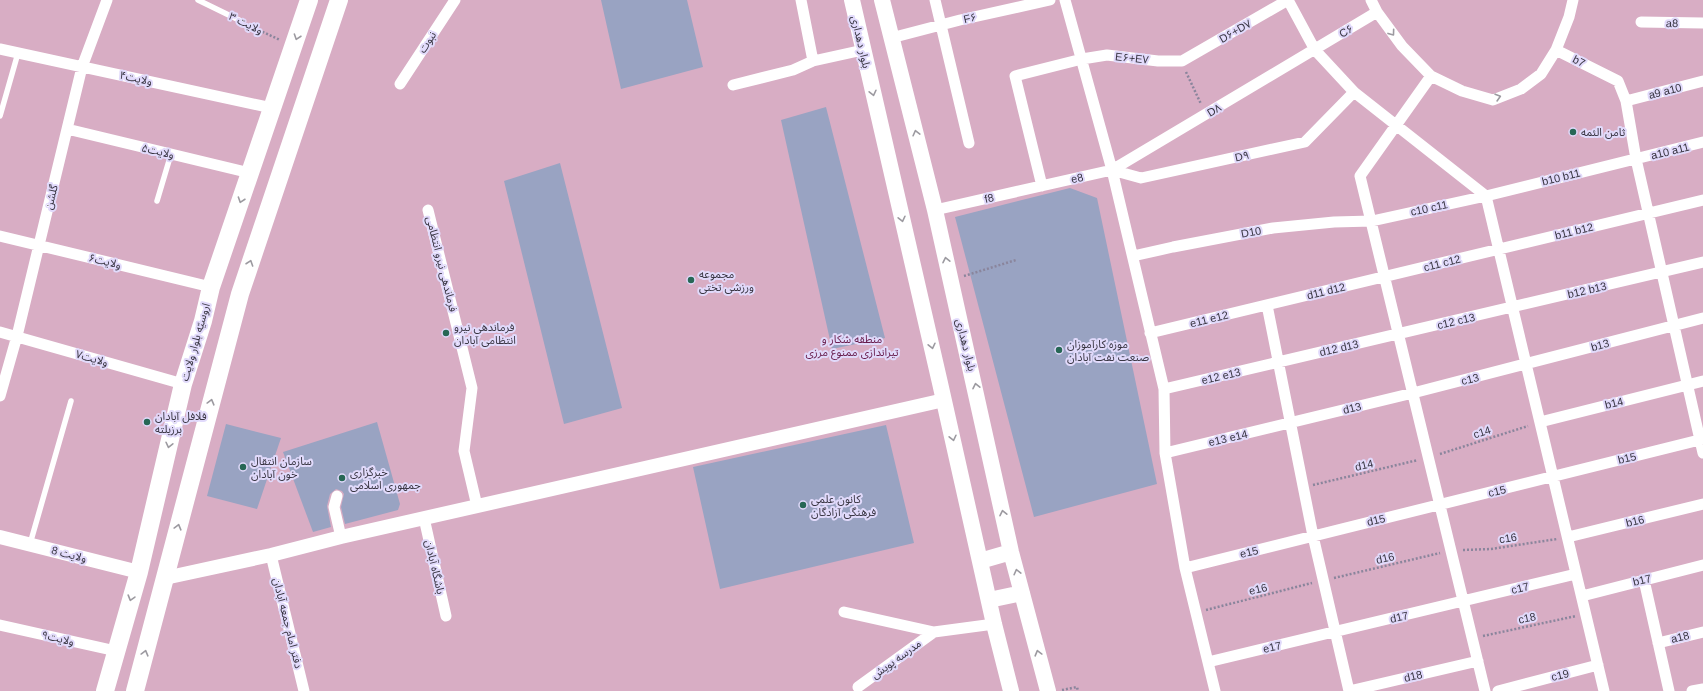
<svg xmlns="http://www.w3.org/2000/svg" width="1703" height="691" font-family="Arial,'Noto Sans Arabic',sans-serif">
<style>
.green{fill:#d8adc4}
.building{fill:#99a3c2}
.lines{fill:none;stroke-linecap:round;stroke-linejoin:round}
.path{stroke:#8a859c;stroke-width:2.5;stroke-dasharray:2 2;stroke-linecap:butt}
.service{stroke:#fff;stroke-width:5.5}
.minor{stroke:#fff;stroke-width:11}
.tertiary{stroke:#fff;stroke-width:14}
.secondary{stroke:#fff;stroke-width:16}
.primary{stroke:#fff;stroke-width:18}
.oneway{stroke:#9c9aa0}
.poi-dot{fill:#276755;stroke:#e1dafb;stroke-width:1.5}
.labels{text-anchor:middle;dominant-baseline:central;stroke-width:4;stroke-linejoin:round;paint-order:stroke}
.street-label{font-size:11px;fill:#383542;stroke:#e1dafb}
.poi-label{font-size:11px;fill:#383542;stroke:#e1dafb;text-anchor:start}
.park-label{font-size:11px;fill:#671b4b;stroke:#e1dafb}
</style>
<rect width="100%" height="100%" fill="#e1dafb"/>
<!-- green -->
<path class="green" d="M0 0H1703V691H0Z"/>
<!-- building -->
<path class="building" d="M601 0H687L703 67 621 89Z
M826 107 885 338 832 349 781 120Z
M560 163 622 408 564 424 504 181Z
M1070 188 1097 198 1157 484 1034 517 955 217Z
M377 422 400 504 398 510 345 524 341 507 344 494 342 491 336 489 330 494 327 506 331 527 313 532 283 452Z
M226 424 281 438 257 509 207 496Z
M886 425 914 543 720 589 693 467Z"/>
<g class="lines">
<!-- path -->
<path class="path" d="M248 25 280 40
M1186 72 1201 104
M964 276 1016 260
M1440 454 1528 426
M1313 485 1418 460
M1463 550 1491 549 1557 539
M1334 578 1440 553
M1206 610 1312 583
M1483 636 1576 616
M1062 690 1077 687 1078 691"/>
<!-- service -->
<path class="service" d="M198 0 241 21
M0 116 18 53
M157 201 171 154
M30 544 71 401"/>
<!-- minor -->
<path class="minor" d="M801 0 813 61 863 50
M935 0 969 143
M1065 0 1112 170 1164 389 1165 453 1185 568 1215 691
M1288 0 1315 50 1354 92 1486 196 1604 691
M1371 0 1377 12 1402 46 1431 76 1462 91 1493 100 1521 89 1541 74 1556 50 1569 17 1573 0
M1641 22 1703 23
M891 38 960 20 1050 0
M0 49 272 108
M1556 50 1618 81 1626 101 1636 159 1703 453
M1431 76 1360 176 1485 691
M400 84 455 0
M733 85 793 70 813 61
M1626 101 1703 81
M67 129 250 173
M1112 170 1141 178 1305 142 1354 92
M1042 186 1015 76 1082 59 1107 55 1158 61H1182L1288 0
M428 210 472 388 464 451 477 506
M935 210 1112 170 1377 12
M0 236 211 287
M1133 256 1173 247 1273 228 1334 222 1372 221 1486 196 1703 142
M1267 305 1313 536 1349 691
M0 332 183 384
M1150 333 1703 200
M1164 389 1703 262
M0 396 17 336 82 67 107 0
M1540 422 1703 381
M1165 453 1413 393 1703 318
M337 496 334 507 341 537
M424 518 446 616
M1568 537 1703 504
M271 555 304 691
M1185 568 1703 439
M1644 580 1669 691
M1582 596 1703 565
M844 612 934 632 994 624
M0 625 116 651
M1658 643 1703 632
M1208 662 1576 574
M858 687 934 632
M1349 691 1478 661
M1498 691 1598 665
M1692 691 1703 689"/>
<!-- tertiary -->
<path class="tertiary" d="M0 537 139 572
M165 578 271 555 341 537 944 400"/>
<!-- secondary -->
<path class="secondary" d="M852 0 940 383 994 624 1011 691
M882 0 935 210 1011 552 1048 691
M980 561 1011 552
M989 600 1022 593"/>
<!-- primary -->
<path class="primary" d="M105 691 139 572 183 384 203 321 211 287 309 0
M135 691 240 294 339 0"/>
</g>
<!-- one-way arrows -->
<defs><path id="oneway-chevron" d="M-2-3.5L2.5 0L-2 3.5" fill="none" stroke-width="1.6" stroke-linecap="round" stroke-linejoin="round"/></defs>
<g class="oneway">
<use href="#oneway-chevron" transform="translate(1392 33) rotate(54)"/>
<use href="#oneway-chevron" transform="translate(297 37) rotate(109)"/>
<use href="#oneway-chevron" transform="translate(873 93) rotate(77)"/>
<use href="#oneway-chevron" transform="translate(1498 97) rotate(-16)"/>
<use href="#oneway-chevron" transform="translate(916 133) rotate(-104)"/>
<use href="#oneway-chevron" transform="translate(241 200) rotate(109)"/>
<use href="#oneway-chevron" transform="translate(902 219) rotate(77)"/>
<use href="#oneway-chevron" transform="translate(946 260) rotate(-102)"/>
<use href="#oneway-chevron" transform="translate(250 263) rotate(-71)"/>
<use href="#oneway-chevron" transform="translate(932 346) rotate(77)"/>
<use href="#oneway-chevron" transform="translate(976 386) rotate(-102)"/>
<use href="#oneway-chevron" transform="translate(211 402) rotate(-75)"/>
<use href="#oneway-chevron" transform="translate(953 438) rotate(77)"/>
<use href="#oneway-chevron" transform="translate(169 445) rotate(103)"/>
<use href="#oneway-chevron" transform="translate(1003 513) rotate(-102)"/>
<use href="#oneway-chevron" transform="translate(178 527) rotate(-75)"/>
<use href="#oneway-chevron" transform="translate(1017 572) rotate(-104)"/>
<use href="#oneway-chevron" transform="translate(131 598) rotate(106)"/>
<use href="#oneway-chevron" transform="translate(145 653) rotate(-75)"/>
<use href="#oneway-chevron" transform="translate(1038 653) rotate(-105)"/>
</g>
<!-- markers -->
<g class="poi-dot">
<circle cx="1573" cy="132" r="4"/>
<circle cx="691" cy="280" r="4"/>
<circle cx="446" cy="333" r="4"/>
<circle cx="1059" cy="350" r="4"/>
<circle cx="147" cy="422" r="4"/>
<circle cx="243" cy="467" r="4"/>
<circle cx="342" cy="478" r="4"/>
<circle cx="803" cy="505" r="4"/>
</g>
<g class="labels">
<!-- street labels -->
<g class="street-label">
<text transform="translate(970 18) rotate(-13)">F۶</text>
<text transform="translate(246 23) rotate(26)">ولایت ۳</text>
<text transform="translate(1672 23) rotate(1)">a8</text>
<text transform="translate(1235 31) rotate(-30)">D۶+D۷</text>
<text transform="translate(1346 31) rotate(-31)">C۶</text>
<text transform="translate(427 42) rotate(-57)">نبوت</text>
<text transform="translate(861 42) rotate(77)">بلوار دهداری</text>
<text transform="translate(1132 58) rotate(6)">E۶+E۷</text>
<text transform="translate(1579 61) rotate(27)">b7</text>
<text transform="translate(136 78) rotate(12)">ولایت۴</text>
<text transform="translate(1665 91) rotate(-14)">a9 a10</text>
<text transform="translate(1214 110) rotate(-31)">D۸</text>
<text transform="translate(158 151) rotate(13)">ولایت۵</text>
<text transform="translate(1670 151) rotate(-14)">a10 a11</text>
<text transform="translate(1242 156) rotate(-12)">D۹</text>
<text transform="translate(1561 177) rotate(-14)">b10 b11</text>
<text transform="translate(1077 178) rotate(-13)">e8</text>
<text transform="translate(51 197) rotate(-76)">گلشن</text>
<text transform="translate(989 198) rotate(-13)">f8</text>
<text transform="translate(1429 208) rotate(-12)">c10 c11</text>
<text transform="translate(1574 231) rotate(-14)">b11 b12</text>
<text transform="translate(1251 232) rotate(-11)">D10</text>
<text transform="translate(105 261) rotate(14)">ولایت۶</text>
<text transform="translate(1442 263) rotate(-14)">c11 c12</text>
<text transform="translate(442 264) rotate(76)">فرماندهی نیرو انتظامی</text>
<text transform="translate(1587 290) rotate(-13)">b12 b13</text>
<text transform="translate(1326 291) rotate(-14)">d11 d12</text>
<text transform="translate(1209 319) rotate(-14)">e11 e12</text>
<text transform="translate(1456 321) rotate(-13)">c12 c13</text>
<text transform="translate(195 342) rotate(-74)">اروسیّه بلوار ولایت</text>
<text transform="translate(966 345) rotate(76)">بلوار دهداری</text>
<text transform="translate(1600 345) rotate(-15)">b13</text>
<text transform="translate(1339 348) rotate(-13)">d12 d13</text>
<text transform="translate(92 358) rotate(16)">ولایت۷</text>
<text transform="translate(1221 376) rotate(-13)">e12 e13</text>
<text transform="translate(1470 379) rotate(-14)">c13</text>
<text transform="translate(1614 403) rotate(-14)">b14</text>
<text transform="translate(1352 408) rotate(-14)">d13</text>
<text transform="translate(1482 432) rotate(-18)">c14</text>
<text transform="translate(1228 438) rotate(-13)">e13 e14</text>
<text transform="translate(1627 458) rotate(-14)">b15</text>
<text transform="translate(1364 465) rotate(-13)">d14</text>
<text transform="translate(1497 491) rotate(-14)">c15</text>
<text transform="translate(1376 520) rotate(-14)">d15</text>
<text transform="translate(1635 521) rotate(-14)">b16</text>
<text transform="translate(1508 538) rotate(-9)">c16</text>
<text transform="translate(1249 552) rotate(-14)">e15</text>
<text transform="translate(69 554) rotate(14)">ولایت 8</text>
<text transform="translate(1385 558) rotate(-13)">d16</text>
<text transform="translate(435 567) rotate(77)">باشگاه آبادان</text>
<text transform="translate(1642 580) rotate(-14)">b17</text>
<text transform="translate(1520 588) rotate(-14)">c17</text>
<text transform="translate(1258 589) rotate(-14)">e16</text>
<text transform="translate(1399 617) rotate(-13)">d17</text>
<text transform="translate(1527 618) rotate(-12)">c18</text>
<text transform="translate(288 623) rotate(76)">دفتر امام جمعه آبادان</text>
<text transform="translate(1680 637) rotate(-14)">a18</text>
<text transform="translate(58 638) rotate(13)">ولایت۹</text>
<text transform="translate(1272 647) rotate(-13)">e17</text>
<text transform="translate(896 659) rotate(-36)">مدرسه پویش</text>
<text transform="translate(1560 675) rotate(-14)">c19</text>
<text transform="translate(1413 676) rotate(-13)">d18</text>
</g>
<!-- poi labels -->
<g class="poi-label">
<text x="1581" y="132">ثامن الئمه</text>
<text x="699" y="274">مجموعه<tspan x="699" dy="13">ورزشی تختی</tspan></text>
<text x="454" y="327">فرماندهی نیرو<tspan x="454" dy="13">انتظامی آبادان</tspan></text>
<text x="1067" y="344">موزه کارآموزان<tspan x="1067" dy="13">صنعت نفت آبادان</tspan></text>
<text x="155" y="416">فلافل آبادان<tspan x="155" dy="13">برزیلته</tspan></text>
<text x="251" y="461">سازمان انتقال<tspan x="251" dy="13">خون آبادان</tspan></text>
<text x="350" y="472">خبرگزاری<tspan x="350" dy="13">جمهوری اسلامی</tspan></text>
<text x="811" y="499">کانون علمی<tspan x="811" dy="13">فرهنگی آزادگان</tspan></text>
</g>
<!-- park labels -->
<g class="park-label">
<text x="852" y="339">منطقه شکار و<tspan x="852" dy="13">تیراندازی ممنوع مرزی</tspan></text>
</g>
</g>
</svg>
